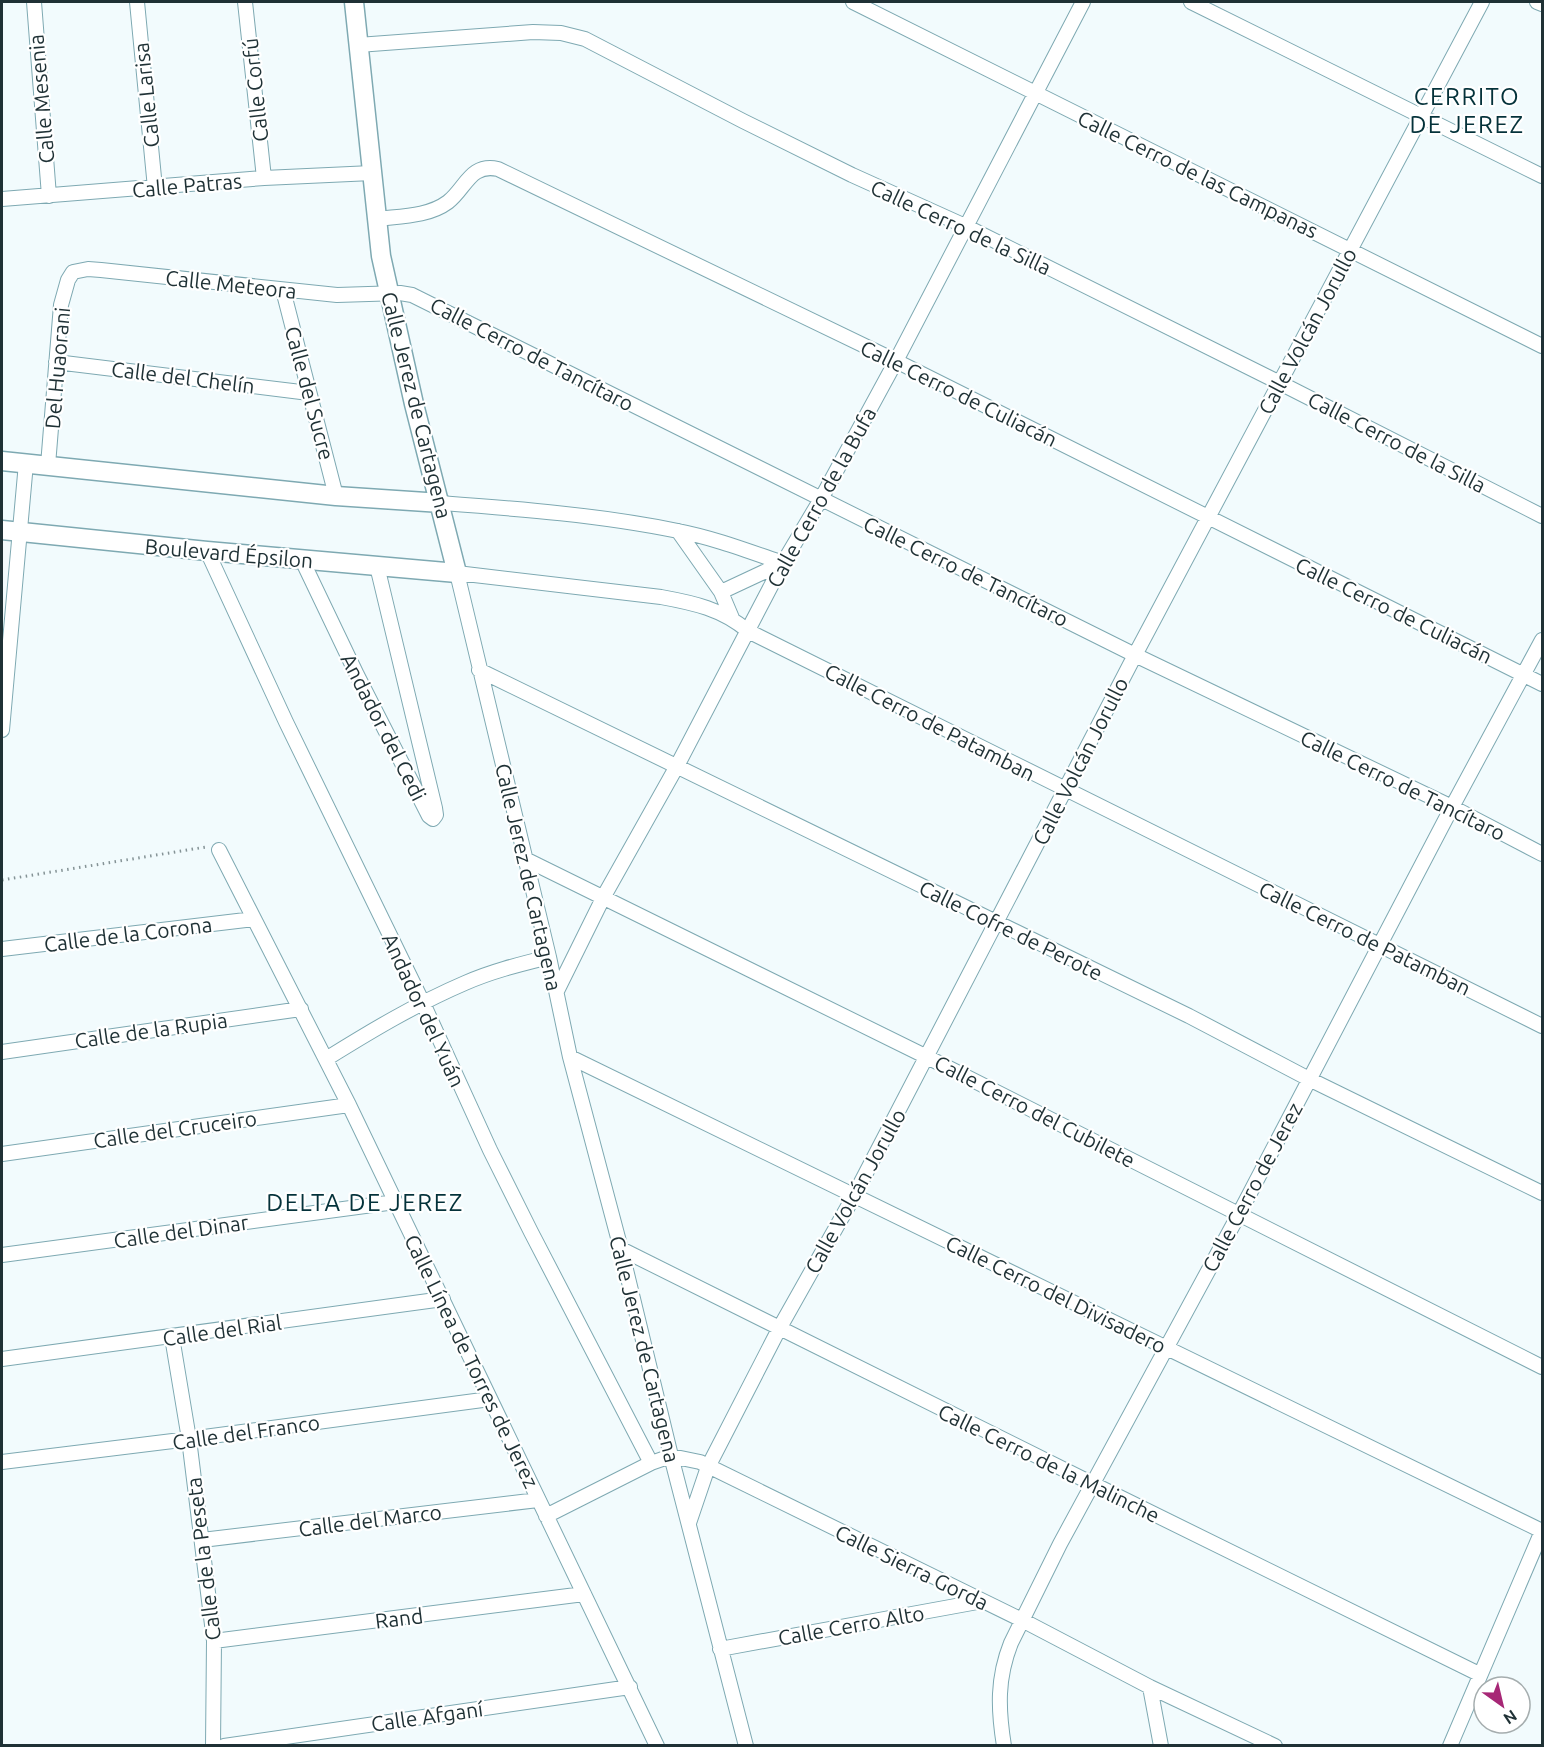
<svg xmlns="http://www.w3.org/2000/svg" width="1544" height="1747" font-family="Ubuntu,sans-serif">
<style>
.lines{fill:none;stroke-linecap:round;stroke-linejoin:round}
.minor-casing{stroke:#7ea9b2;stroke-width:16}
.tertiary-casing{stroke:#7ea9b2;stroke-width:21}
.path{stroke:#859396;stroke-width:3;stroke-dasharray:1.5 4.5;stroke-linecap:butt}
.minor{stroke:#fff;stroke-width:14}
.tertiary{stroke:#fff;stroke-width:18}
.labels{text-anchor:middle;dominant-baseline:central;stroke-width:4.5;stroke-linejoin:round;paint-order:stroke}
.street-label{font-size:21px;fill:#1f3135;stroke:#fff}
.quarter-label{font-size:24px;letter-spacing:1.5px;fill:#04323a;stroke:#fff}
</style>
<rect width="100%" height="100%" fill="#f2fbfd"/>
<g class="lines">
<!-- minor casing -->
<g class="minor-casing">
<path id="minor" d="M34 2 49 196
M137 2 155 188
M245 2 264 178
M853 2 1542 346
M1191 2 1542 176
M1537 2 1542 4
M358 45 533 32 561 33 585 39 743 121 852 175 965 226 1280 383 1542 516
M2 199 264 178 372 173
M376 219C399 216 428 217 448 202 466 188 470 163 498 169L896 361 1542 684
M283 290 336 496
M56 362 309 393
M48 465 61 305 68 280 73 272 88 269 101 270 337 295 400 293 412 295 1135 655 1452 807 1542 854
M441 503C520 509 600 515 678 531 714 538 748 551 783 563
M678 531 721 592 732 618
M207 551 286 722 423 1003 490 1150 531 1232 651 1463
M302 560 357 675 429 816 433 819 436 815 435 808 377 566
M721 592 783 563
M479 670 1189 1016 1309 1079 1542 1193
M2 730 26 463
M219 850 349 1105 657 1746
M525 859 927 1057 1542 1367
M2 949 254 919
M557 991 604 896 677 766 783 563 821 499 896 361 1083 2
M2 1052 301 1009
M570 1057 1542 1531
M326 1059C371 1031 416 1004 465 983 492 971 521 964 549 957
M2 1154 349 1105
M621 1249 1093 1484 1479 1674
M2 1255 395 1202
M172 1337 189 1439 214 1641 213 1746
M2 1359 443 1299
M2 1462 189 1439 490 1399
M546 1516 651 1463 671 1456 700 1462 1022 1620 1150 1687 1275 1746
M689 1523 708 1467 779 1329 855 1194 1135 655 1482 2
M202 1540 538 1500
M214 1641 584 1594
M720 1649 983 1601
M1150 1687 1161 1746
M224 1746 630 1687
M746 1746 671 1456 621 1249 570 1057 549 957 457 573 661 597C694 603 722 609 748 631L1542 1026
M1004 1746C998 1709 997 1678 1011 1643L1060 1544 1239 1214 1452 807 1542 640
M1450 1746 1542 1531"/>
</g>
<!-- tertiary casing -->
<g class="tertiary-casing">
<path id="tertiary" d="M2 461 336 496 441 503
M2 530 207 551 457 573 414 404 381 256 354 2"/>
</g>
<!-- path -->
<path class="path" d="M2 880 206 847"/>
<!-- minor -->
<use href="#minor" class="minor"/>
<!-- tertiary -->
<use href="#tertiary" class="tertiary"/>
</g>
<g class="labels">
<!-- street labels -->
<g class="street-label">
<text transform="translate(255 90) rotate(-96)">Calle Corfú</text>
<text transform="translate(146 95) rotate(-96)">Calle Larisa</text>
<text transform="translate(41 99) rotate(-95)">Calle Mesenia</text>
<text transform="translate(1198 174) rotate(26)">Calle Cerro de las Campanas</text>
<text transform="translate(187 185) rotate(-5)">Calle Patras</text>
<text transform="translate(961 227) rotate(25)">Calle Cerro de la Silla</text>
<text transform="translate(231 284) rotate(6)">Calle Meteora</text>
<text transform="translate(1307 331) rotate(-62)">Calle Volcán Jorullo</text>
<text transform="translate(532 354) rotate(27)">Calle Cerro de Tancítaro</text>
<text transform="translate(57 368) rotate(-85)">Del Huaorani</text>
<text transform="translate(183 377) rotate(7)">Calle del Chelín</text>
<text transform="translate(310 393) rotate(75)">Calle del Sucre</text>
<text transform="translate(959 393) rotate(26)">Calle Cerro de Culiacán</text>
<text transform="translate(417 405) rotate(76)">Calle Jerez de Cartagena</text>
<text transform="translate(1397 442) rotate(27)">Calle Cerro de la Silla</text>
<text transform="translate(821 497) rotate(-61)">Calle Cerro de la Bufa</text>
<text transform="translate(229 553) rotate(5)">Boulevard Épsilon</text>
<text transform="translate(966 571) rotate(26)">Calle Cerro de Tancítaro</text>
<text transform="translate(1394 610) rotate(26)">Calle Cerro de Culiacán</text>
<text transform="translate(930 722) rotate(27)">Calle Cerro de Patamban</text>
<text transform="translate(384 727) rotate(63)">Andador del Cedi</text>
<text transform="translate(1080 761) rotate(-63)">Calle Volcán Jorullo</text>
<text transform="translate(1403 785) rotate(26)">Calle Cerro de Tancítaro</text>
<text transform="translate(529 877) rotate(77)">Calle Jerez de Cartagena</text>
<text transform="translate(1011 930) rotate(26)">Calle Cofre de Perote</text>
<text transform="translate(128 934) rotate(-7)">Calle de la Corona</text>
<text transform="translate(1365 938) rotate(26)">Calle Cerro de Patamban</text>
<text transform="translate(424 1010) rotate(65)">Andador del Yuán</text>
<text transform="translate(151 1030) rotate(-8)">Calle de la Rupia</text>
<text transform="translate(1035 1111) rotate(27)">Calle Cerro del Cubilete</text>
<text transform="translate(175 1129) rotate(-8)">Calle del Cruceiro</text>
<text transform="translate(1252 1187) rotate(-62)">Calle Cerro de Jerez</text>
<text transform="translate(855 1191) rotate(-61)">Calle Volcán Jorullo</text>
<text transform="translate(181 1231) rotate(-8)">Calle del Dinar</text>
<text transform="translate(1056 1294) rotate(26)">Calle Cerro del Divisadero</text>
<text transform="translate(222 1330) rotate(-8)">Calle del Rial</text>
<text transform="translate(645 1349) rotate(76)">Calle Jerez de Cartagena</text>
<text transform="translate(472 1361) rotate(64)">Calle Línea de Torres de Jerez</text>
<text transform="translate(246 1432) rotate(-8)">Calle del Franco</text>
<text transform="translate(1049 1463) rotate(26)">Calle Cerro de la Malinche</text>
<text transform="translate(370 1520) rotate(-7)">Calle del Marco</text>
<text transform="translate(203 1559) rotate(-97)">Calle de la Peseta</text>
<text transform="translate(912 1567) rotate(26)">Calle Sierra Gorda</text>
<text transform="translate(399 1618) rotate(-7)">Rand</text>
<text transform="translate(851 1625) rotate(-10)">Calle Cerro Alto</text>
<text transform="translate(427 1716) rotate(-8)">Calle Afganí</text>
</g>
<!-- quarter labels -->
<g class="quarter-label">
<text x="1467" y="96">CERRITO<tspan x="1467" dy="28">DE JEREZ</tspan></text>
<text x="365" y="1202">DELTA DE JEREZ</text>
</g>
</g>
<!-- border -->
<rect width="1544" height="1747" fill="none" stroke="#1f3135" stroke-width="6"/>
<!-- north arrow -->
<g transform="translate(1502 1705) rotate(146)"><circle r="28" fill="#ffffff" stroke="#a5adae" stroke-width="1.5"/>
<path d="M0-4.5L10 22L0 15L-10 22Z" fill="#a72776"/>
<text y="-9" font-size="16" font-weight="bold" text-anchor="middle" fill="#1f3135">N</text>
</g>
</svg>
